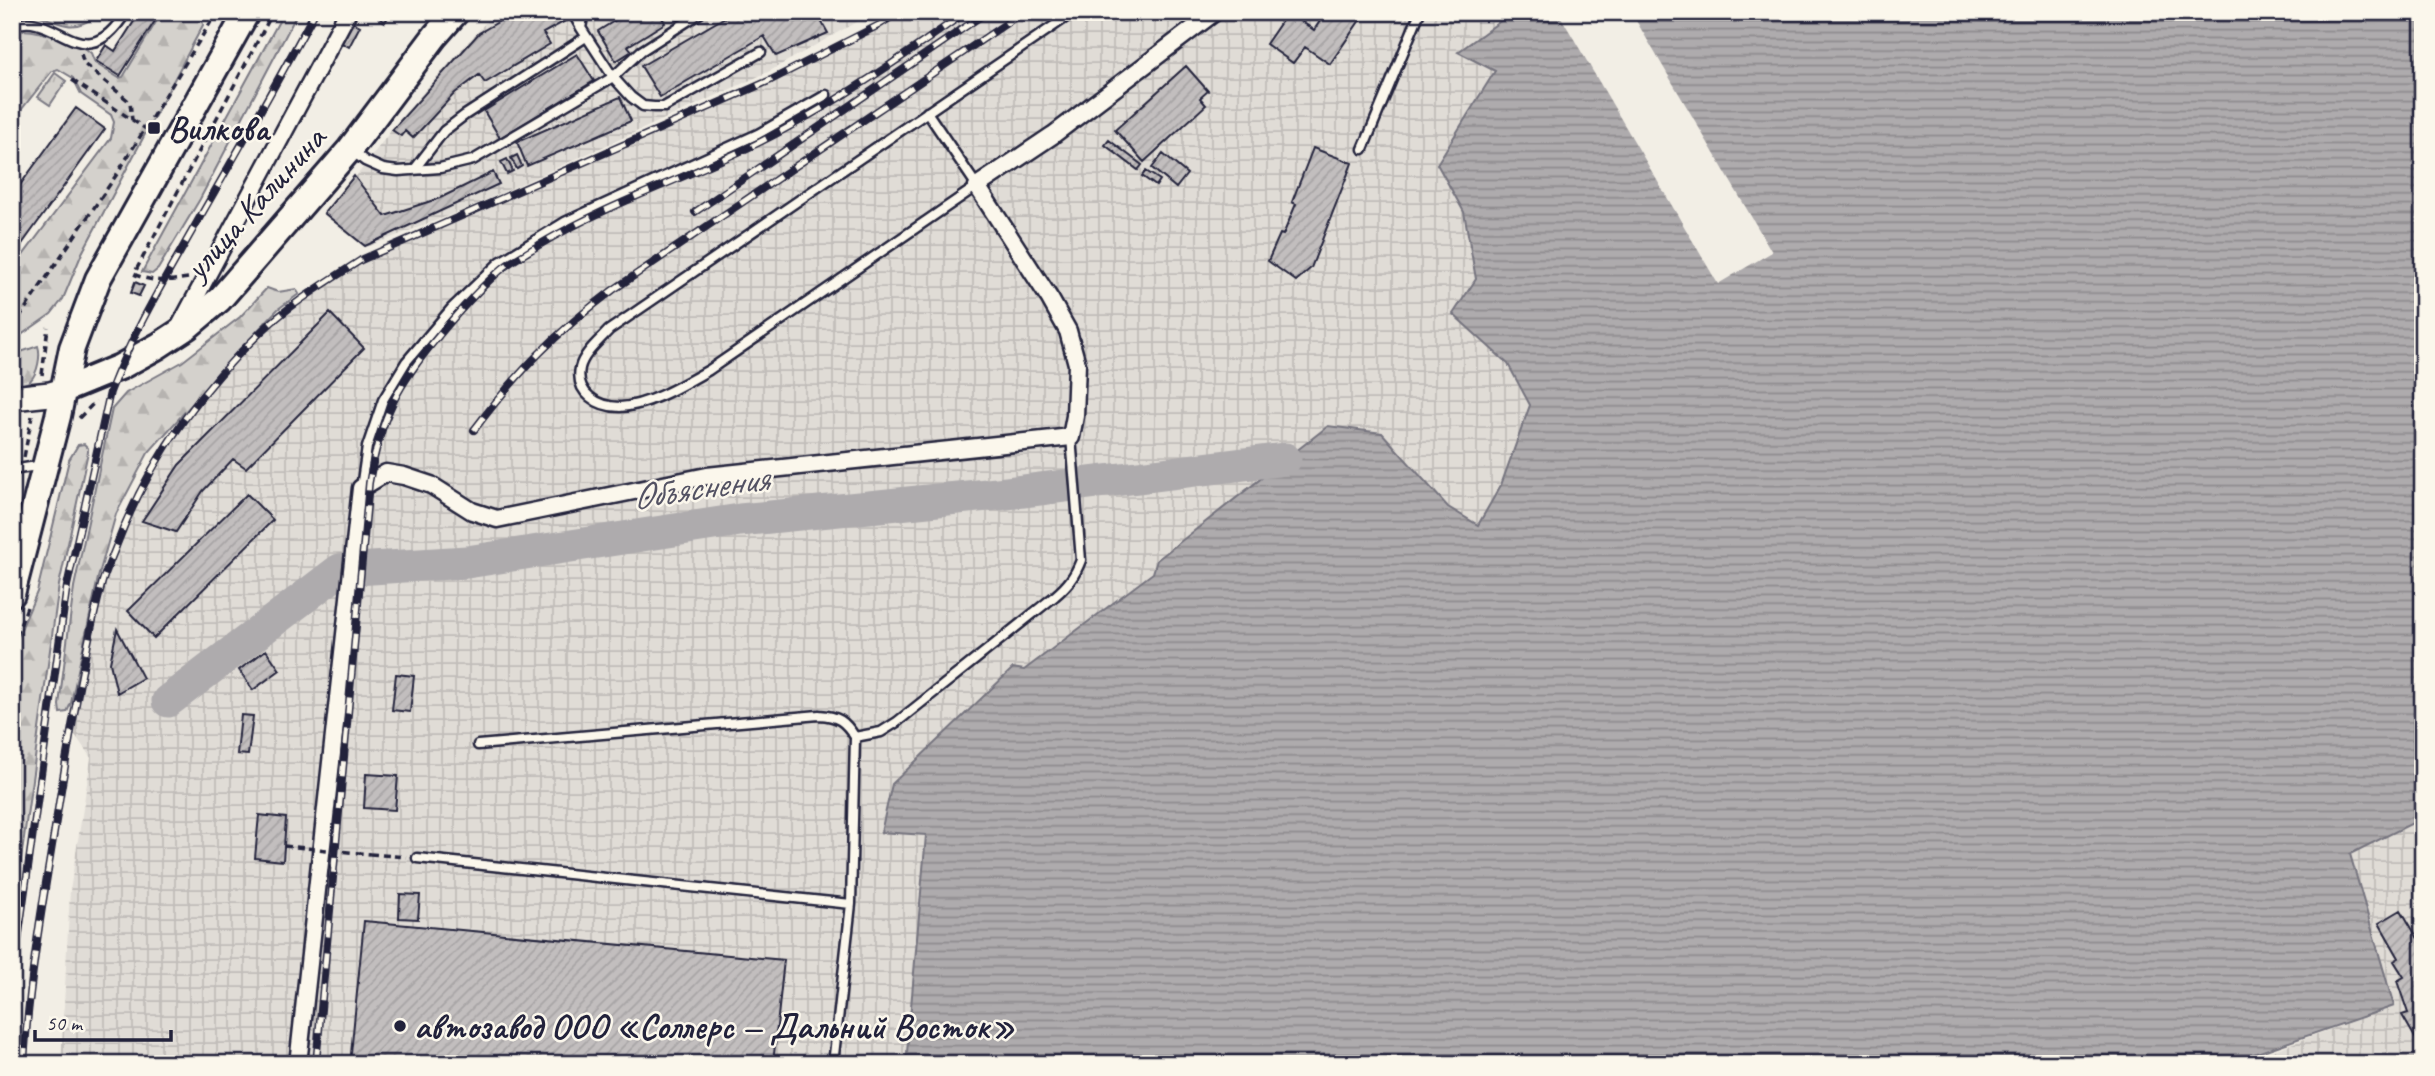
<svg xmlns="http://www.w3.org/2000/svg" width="2435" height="1076" font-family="Caveat,sans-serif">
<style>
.industrial{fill:url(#industrial-grid)}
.grass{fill:url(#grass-tufts);stroke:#7b7a84;stroke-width:2}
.forest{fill:url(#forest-firs);stroke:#7b7a84;stroke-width:2}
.water{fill:url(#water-rules);stroke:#76747f;stroke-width:2}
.pier{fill:#f2eee5}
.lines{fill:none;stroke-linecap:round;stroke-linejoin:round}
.river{stroke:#aeabad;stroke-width:33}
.building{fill:url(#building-hatch);stroke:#22223b;stroke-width:2}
.lane-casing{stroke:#22223b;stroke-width:13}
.street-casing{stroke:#22223b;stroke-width:21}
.secondary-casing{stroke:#22223b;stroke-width:28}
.primary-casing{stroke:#22223b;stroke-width:30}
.path{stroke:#22223b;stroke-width:3.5;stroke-dasharray:7 5;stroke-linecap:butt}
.lane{stroke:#fbf7ec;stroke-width:8}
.street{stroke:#fbf7ec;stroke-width:16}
.secondary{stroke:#fbf7ec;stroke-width:23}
.primary{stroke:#fbf7ec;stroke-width:24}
.rail-casing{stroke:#22223b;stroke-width:8}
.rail{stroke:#fbf7ec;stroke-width:5;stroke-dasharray:16;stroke-linecap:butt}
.path-bridge{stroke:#22223b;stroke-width:3.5;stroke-dasharray:7 5;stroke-linecap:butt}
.poi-dot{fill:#22223b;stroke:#fbf7ec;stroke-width:2.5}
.labels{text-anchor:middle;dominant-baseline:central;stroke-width:5;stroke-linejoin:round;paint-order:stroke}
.poi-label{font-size:35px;font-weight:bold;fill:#22223b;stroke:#fbf7ec;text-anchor:start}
.street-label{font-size:35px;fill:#22223b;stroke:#fbf7ec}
.water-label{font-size:37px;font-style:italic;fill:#535263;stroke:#fbf7ec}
</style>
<defs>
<pattern id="industrial-grid" width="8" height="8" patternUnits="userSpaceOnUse" patternTransform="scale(1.75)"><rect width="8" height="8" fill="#e0dcd6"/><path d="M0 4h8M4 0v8" fill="none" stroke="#c0bcb9"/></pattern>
<pattern id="grass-tufts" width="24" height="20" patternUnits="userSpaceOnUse" patternTransform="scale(1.75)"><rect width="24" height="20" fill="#d4d1cc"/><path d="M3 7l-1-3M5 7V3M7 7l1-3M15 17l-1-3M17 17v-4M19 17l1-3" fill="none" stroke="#b6b3b0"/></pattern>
<pattern id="forest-firs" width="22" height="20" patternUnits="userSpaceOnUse" patternTransform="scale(1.75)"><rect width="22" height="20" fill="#d4d1cc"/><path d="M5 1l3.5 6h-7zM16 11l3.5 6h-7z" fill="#b6b3b0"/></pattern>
<pattern id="water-rules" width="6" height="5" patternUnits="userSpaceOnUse" patternTransform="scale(1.75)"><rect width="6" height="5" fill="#aeabad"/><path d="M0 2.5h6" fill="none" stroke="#8d8b8e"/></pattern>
<pattern id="building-hatch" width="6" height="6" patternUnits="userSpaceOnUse" patternTransform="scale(1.75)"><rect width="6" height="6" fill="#c2bebe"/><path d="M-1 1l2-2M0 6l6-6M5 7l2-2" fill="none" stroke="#a6a3a4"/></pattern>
</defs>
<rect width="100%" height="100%" fill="#f2eee5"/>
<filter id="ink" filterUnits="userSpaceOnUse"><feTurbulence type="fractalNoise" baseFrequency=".0143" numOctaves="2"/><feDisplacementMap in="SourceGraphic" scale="14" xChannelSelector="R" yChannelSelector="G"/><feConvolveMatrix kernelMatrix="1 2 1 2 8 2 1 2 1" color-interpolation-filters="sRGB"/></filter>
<g filter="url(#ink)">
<!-- industrial -->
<path class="industrial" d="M495 12H874L768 72 466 209 367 247 335 204 403 115Z
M899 12H1521L1502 20 1459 52 1495 71 1437 164 1464 212 1476 279 1453 314 1508 364 1530 405 1501 485 1478 525 1448 507 1382 434 1328 426 1157 560 1153 572 1024 670 1012 668 892 785 881 832 926 834 906 1064H61L70 891 91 758 71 729 103 581 127 518 157 459 187 415 219 375 263 330 309 294 361 260 771 80 879 25Z
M2423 818V1064H2236L2394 1006 2350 854Z"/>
<!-- grass -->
<path class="grass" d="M55 73 66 81 50 105 38 97Z"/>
<!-- forest -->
<path class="forest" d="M12 12H104C93 18 80 28 67 25 47 22 33 6 12 17Z
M162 12H201L203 25 82 253 63 299 51 314 21 335 12 338V270L111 138 114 122 111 115 81 94 73 78 58 69 52 71 22 109 12 146V82L15 73 12 71V34C28 22 68 43 86 49L91 53 95 63 119 78 123 77Z
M284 12H298L200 199 158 269 152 274 142 272Z
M267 288 278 292 296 289 299 294 278 309 260 328 148 453 116 514 98 578 71 703 67 712 60 713 59 705 74 587 112 409 126 393 182 362 240 317Z
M38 346C41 355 38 373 30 381 25 385 18 385 12 387V355Z
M84 444 88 448V452L59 585 21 859 12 953V650L37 592 69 460 78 445Z"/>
<!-- water -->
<path class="water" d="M1521 12H2423V818L2350 854 2394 1006 2225 1064H906L926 835 881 832 892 784 1013 668 1024 670 1153 573 1157 560 1328 426 1382 433 1448 507 1478 525 1501 485 1530 405 1508 364 1453 314 1476 279 1464 212 1437 164 1495 71 1458 52 1502 20Z"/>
<!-- pier -->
<path class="pier" d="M1558 12H1631L1772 252 1718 284Z"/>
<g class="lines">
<!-- river -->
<path class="river" d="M168 701 340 570 467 562 740 520 1007 493 1285 459"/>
</g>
<!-- building -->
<path class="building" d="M140 12 160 13 120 76 96 61 106 45 115 51Z
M371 12H391L385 22Z
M508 12H565L569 19 543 33 550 44 485 83 479 75 455 93 413 138 405 131 401 136 392 130 479 33 510 15Z
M629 12H659L665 23 628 46 632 51 616 61 598 31Z
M734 12H816L828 33 776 56 764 36 660 97 641 66Z
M1288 12 1314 30 1326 12H1361L1364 14 1330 64 1305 47 1293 63 1266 44Z
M351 21 360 26 349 47 340 42Z
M577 54 594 81 500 138 484 111Z
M1186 66 1208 91 1200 98 1206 105 1144 162 1115 130Z
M620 97 631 121 527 166 517 142Z
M76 108 105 129 12 258V196Z
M1109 140 1142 165 1138 170 1105 145Z
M1313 148 1352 163 1311 268 1296 281 1268 261 1280 234 1283 235 1296 204 1292 202Z
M1163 154 1187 174 1176 188 1152 168Z
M517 155 522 166 517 169 511 158Z
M507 159 513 171 507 174 501 162Z
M1146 171 1160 180 1156 186 1142 176Z
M493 172 499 184 365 246 324 213 354 176 385 216 440 198Z
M135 282 144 286 139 296 131 293Z
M330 313 364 348 246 468 233 459 203 491 176 532 142 521 179 465Z
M247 494 273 520 154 638 128 611Z
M117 629 143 678 117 693 110 663Z
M266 650 280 670 253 690 239 670Z
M396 674 414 676 410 712 392 710Z
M241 715 253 716 248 755 237 754Z
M366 774 398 776 395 810 364 808Z
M259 815 286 818 283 861 255 858Z
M400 894 420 895 418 919 399 918Z
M2401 910 2423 947V987L2420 989 2423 994V1038L2417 1041 2402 1015 2408 1013 2397 981 2404 977 2394 961 2399 958 2379 923Z
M364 921 784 960 773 1064H350Z"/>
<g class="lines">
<!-- lane casing -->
<g class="lane-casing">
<path id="lane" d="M572 12 581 28
M584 12 581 28 613 77 631 97 643 106 654 107H664L761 52
M12 26C56 7 83 82 126 12
M927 112 977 186 709 370C684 384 648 406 620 407 598 407 575 393 580 368 583 354 599 341 609 330L1074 12
M1363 149 1420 12
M352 151 365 161 383 169 398 171 440 168 473 160 613 77 641 51 702 12
M414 170 444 131 465 115 586 37
M12 470 43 465
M361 488 367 447 383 400 406 362 451 309 500 262 565 222 758 134 826 95
M855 737 881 732 897 722 1055 596C1068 585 1075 576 1081 560L1071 437
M478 745 819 715C838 716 845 721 855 737
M417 858 851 904
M833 1064 851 904 855 737"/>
</g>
<!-- street casing -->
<g class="street-casing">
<path id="street" d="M179 328 348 12
M298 1064 361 488 386 473 404 476 431 485 472 511 497 519 707 476 1071 437 1075 416 1077 364 1068 331 1050 299 977 186 1053 135 1215 12"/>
</g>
<!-- secondary casing -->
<g class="secondary-casing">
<path id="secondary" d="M12 398 50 394 64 390"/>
</g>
<!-- primary casing -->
<g class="primary-casing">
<path id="primary" d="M64 390 120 367 158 346 187 327 220 299 350 149 435 36 456 12
M12 594 58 416 72 348 98 279 247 12"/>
</g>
<!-- path -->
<path class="path" d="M81 54 84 64 130 102 132 120
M72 80 146 129
M188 278C168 281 153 283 134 274L273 12
M12 328 117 174 217 12
M42 375 48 327
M79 418 96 401
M24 457 32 416
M12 647 27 607
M370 854 406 857"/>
<!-- lane -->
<use href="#lane" class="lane"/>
<!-- street -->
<use href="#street" class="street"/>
<!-- secondary -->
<use href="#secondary" class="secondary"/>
<!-- primary -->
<use href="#primary" class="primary"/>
<!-- rail casing -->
<g class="rail-casing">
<path id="rail" d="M695 212 987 12
M474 430C518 372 554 334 613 290L1023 12
M12 984 67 586 110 392C133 331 168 274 200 217 239 149 278 81 315 12
M24 1064C29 974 46 885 60 796 72 725 84 653 102 583 106 570 112 557 117 544 148 462 199 391 262 331 292 303 327 282 361 260L771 80 879 25 899 12
M316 1064 369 483C381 416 397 385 441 333 460 310 481 287 503 268 514 259 527 253 539 245 609 203 687 178 760 142 832 106 900 59 966 12"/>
</g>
<!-- rail -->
<use href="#rail" class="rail"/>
<!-- path-bridge -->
<path class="path-bridge" d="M284 846 370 854"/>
</g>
</g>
<!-- markers -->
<g class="poi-dot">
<rect x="147" y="121" width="14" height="14" rx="3.5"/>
<circle cx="400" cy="1026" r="7"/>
</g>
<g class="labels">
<!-- poi labels -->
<g class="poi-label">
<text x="168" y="128">Вилкова</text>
<text x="414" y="1026">автозавод ООО «Соллерс — Дальний Восток»</text>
</g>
<!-- street labels -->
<g class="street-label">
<text transform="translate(255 203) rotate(-48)">улица Калинина</text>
</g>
<!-- water labels -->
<g class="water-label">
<text transform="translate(700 487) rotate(-8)">Объяснения</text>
</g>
</g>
<!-- margin -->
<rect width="2435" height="1076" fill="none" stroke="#fbf7ec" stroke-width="42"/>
<rect x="21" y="21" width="2393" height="1034" fill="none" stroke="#22223b" stroke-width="2.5" filter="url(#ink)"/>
<!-- scale -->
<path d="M35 1030v10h136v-10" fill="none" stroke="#22223b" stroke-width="3.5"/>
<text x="46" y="1030" font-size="21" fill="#22223b" stroke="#fbf7ec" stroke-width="5" paint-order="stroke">50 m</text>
</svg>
